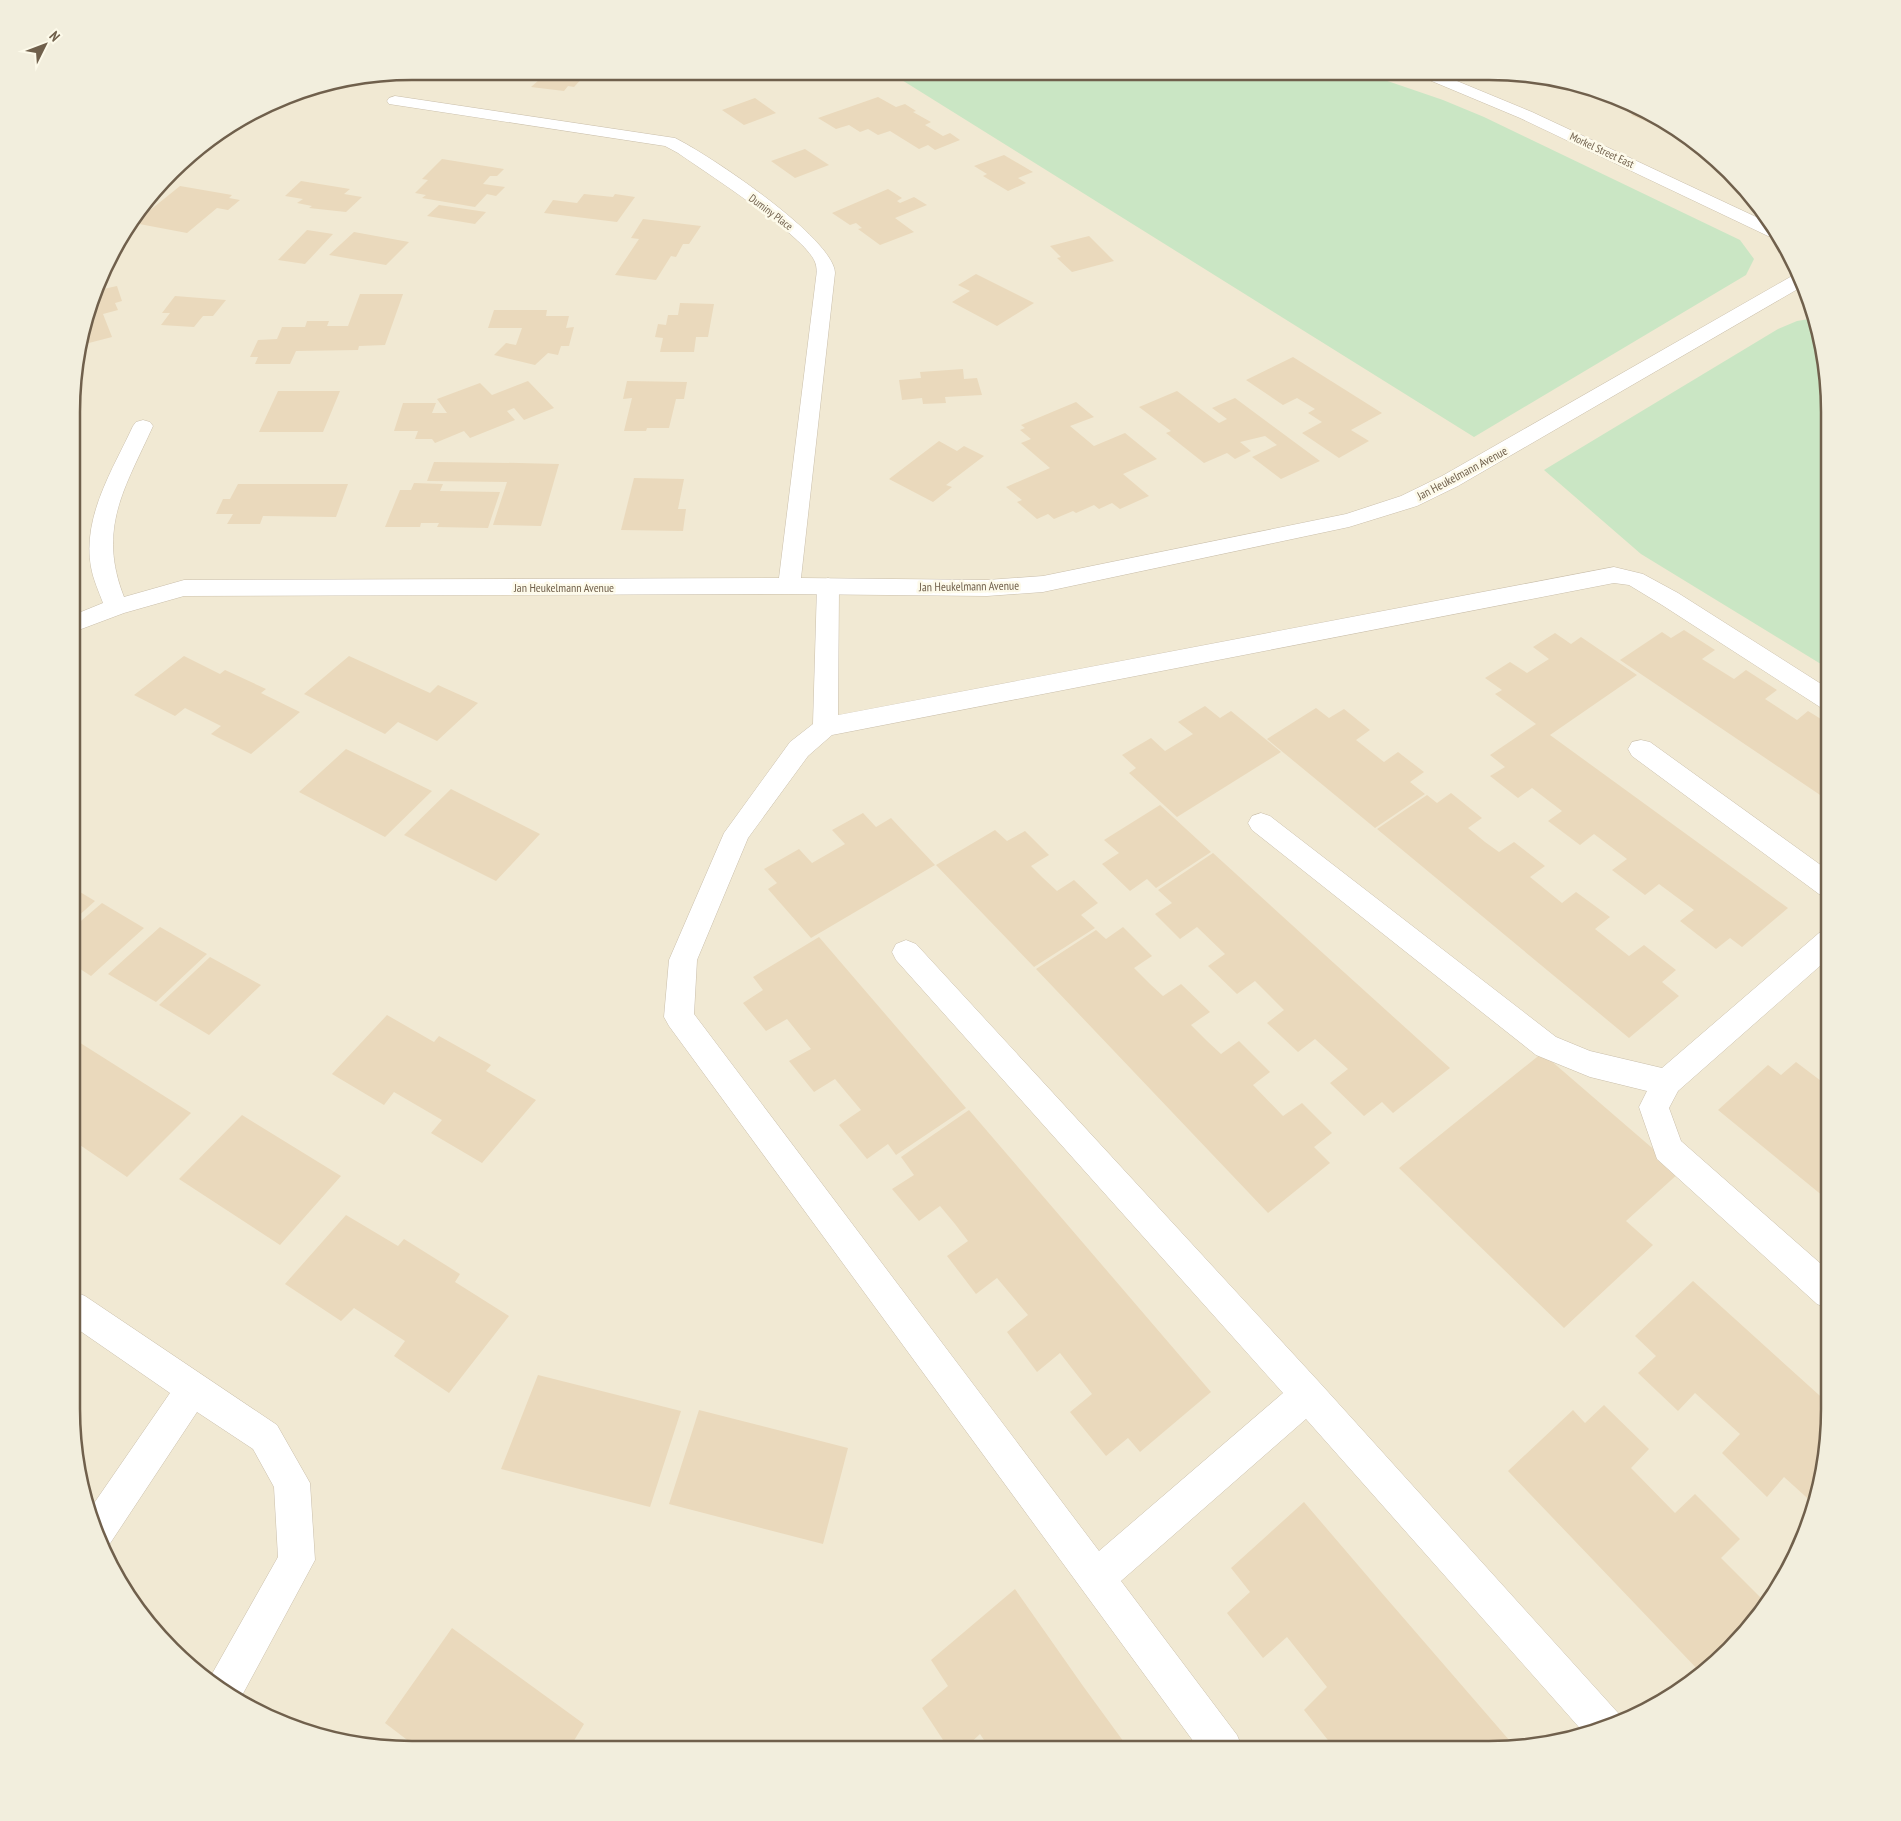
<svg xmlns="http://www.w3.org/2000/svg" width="1901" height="1821" font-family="'PT Sans Narrow',sans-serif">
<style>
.residential{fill:#f1e9d3}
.green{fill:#cae6c4}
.building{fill:#ead9bc}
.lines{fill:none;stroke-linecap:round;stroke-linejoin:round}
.lane-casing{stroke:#cabfab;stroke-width:1}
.street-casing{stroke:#cabfab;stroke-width:1}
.lane{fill:#fff;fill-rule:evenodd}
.street{fill:#fff;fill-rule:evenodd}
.labels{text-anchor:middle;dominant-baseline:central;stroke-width:5;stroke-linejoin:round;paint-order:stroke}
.far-street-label{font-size:11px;fill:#70604c;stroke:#fdfaea}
.street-label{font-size:12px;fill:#70604c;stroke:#fdfaea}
.rim{fill:none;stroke:#70604c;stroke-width:2.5}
</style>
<rect width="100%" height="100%" fill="#faf6e4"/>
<!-- residential -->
<path class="residential" d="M412 71 1533 74 1598 89 1659 117 1713 156 1759 204 1812 302 1829 390V1431L1818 1497 1794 1560 1745 1633 1697 1679 1599 1732 1511 1749H390L324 1738 261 1714 204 1679 142 1617 89 1519 72 1431 78 346 117 242 188 156 241 117 302 89Z"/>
<!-- green -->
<path class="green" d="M889 72 1367 74 1443 100 1484 117 1740 240 1754 259 1746 275 1474 437Z
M1815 318 1829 390V669L1641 554 1544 470 1778 329 1797 321Z"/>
<!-- building -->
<path class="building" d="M548 72H588L574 87 568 86 564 91 531 87Z
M784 72H820L815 78Z
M1602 91 1659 117 1665 121 1657 126 1631 115 1639 110 1596 95Z
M878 97 896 107 905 104 916 111 913 112 931 122 925 125 943 136 950 133 960 140 935 150 928 145 919 149 890 131 878 135 868 129 860 132 849 125 836 129 818 118Z
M755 98 776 113 744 125 722 110Z
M1675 128 1692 141 1669 132Z
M805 149 829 165 795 178 771 161Z
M1004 155 1033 172 1018 178 1026 183 1008 191 983 176 987 174 974 166Z
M442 159 504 169 497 176H490L483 184 505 187 496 196 487 194 475 207 422 198 426 195 415 193 428 180 422 179Z
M301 181 350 189 344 194 362 197 346 212 309 208 312 206 297 203 303 199 285 196Z
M180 186 232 195 229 198 240 200 228 210 217 208 187 233 134 223Z
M888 189 902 198 897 201 900 203 914 197 927 205 895 218 914 232 880 245 858 229 862 228 856 223 850 225 832 213Z
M584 194 613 197 615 194 635 197 617 222 544 213 553 200 577 203Z
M439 205 486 212 475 224 427 216Z
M643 219 701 226 689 244H683L676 257 671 256 656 280 615 275 639 239 631 238Z
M307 230 333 234 305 264 278 260Z
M354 232 409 242 386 265 329 255Z
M1089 236 1114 261 1072 272 1057 258 1061 257 1050 246Z
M976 274 1034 303 997 326 952 302 970 291 958 285Z
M117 286 122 301 115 303 118 310 103 314 112 337 85 344 82 334 99 290Z
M360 294H403L385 345 359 346 358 350 296 351 290 364H255L258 357H250L258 340 277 339 282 327H305L307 321H329L327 326H348Z
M175 296 226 300 213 316H203L194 327 161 325 170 313H162Z
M680 303 714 304 708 337H696L694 352H660L663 338 655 337 658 324 666 325 668 315H678Z
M494 310H547L546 316H569L566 328 574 327 569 346H561L558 355 548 353 535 365 494 355 506 343 516 345 522 328H488Z
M1293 357 1382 413 1351 430 1369 441 1339 458 1302 433 1322 422 1308 413 1315 409 1297 398 1283 405 1246 380Z
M963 369 964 379 977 378 982 395 945 397 946 403 923 404 922 398 902 400 899 380 921 378 920 372Z
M528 381 554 408 524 420 514 408 507 411 515 420 470 438 464 431 435 443 432 439H415L418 431H394L403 403H436L432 413H447L437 399 480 383 492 395Z
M627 381 687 382 684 399H676L669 428H647L646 431H624L632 398 623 399Z
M278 391H340L323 432H259Z
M1177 391 1219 423 1227 419 1212 408 1235 398 1320 461 1281 479 1252 457 1277 445 1265 436 1240 442 1251 451 1235 459 1227 453 1204 463 1166 433 1171 431 1139 407Z
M1076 402 1094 417 1070 426 1094 446 1125 433 1157 459 1123 474 1149 496 1120 509 1112 503 1099 509 1094 505 1076 513 1073 511 1054 519 1048 514 1037 519 1017 502 1022 500 1006 487 1050 468 1021 443 1031 439 1020 430 1025 428 1021 425Z
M939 441 957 451 964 446 984 456 946 485 952 487 933 502 889 479Z
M434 462 519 463 559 464 541 526 493 525 507 482 427 481Z
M634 478 684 479 678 509H686L683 531 621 530Z
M414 483 443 484 440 491 500 492 488 528 437 527 439 523H421L420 527H385L400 490H411Z
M238 484H348L336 517 263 516 260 524H227L233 514H216L223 499H230Z
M1684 630 1715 650 1702 659 1734 679 1746 670 1777 690 1765 699 1797 720 1808 711 1829 724V801L1620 660 1662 632 1671 638Z
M1555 633 1571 644 1581 637 1637 675 1550 735 1788 908 1742 947 1730 938 1716 949 1680 921 1694 910 1659 884 1645 895 1612 870 1627 859 1594 834 1580 845 1548 821 1562 811 1532 788 1518 798 1490 776 1505 767 1490 755 1536 724 1495 694 1502 690 1485 678 1510 662 1527 673 1549 659 1533 647Z
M184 656 220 674 225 670 266 689 261 693 300 712 251 754 211 734 221 726 185 708 175 716 134 695Z
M349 656 430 693 438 685 478 703 437 741 398 722 385 734 304 694Z
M1205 706 1220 718 1231 711 1281 752 1177 817 1129 773 1136 768 1122 755 1151 738 1165 751 1193 734 1178 722Z
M1316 708 1329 718 1344 709 1370 730 1356 740 1384 762 1398 752 1424 772 1410 782 1425 794 1375 828 1267 739Z
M346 749 432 791 385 837 299 792Z
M451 789 540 834 496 881 404 835Z
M1451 793 1482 818 1468 828 1485 842 1499 852 1514 842 1545 866 1530 877 1562 903 1576 892 1610 917 1595 929 1629 956 1644 945 1676 970 1662 982 1679 996 1629 1038 1377 829 1427 795 1437 803Z
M1160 805 1211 852 1156 888 1147 879 1130 891 1102 864 1119 853 1104 840Z
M863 813 876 827 891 818 935 865 811 938 768 889 777 883 764 869 799 849 812 863 845 844 832 830Z
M995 830 1007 841 1025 831 1049 855 1031 866 1043 878 1057 891 1074 880 1098 903 1081 915 1095 928 1034 967 936 865Z
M1213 853 1325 955 1450 1068 1393 1113 1382 1102 1364 1116 1330 1083 1348 1069 1315 1039 1298 1052 1267 1023 1284 1010 1255 981 1237 994 1208 966 1225 954 1197 927 1180 939 1155 914 1172 903 1158 890Z
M75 889 95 901 75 919Z
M102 903 144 928 91 976 74 965 75 926Z
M160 927 207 954 156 1002 108 974Z
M1123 927 1152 956 1134 968 1150 984 1163 996 1181 984 1210 1012 1191 1025 1207 1041 1221 1054 1239 1041 1270 1072 1253 1085 1283 1116 1302 1103 1332 1133 1314 1147 1330 1163 1268 1213 1036 969 1096 930 1106 939Z
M819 937 966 1108 896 1155 888 1144 867 1159 839 1125 861 1110 835 1079 814 1092 789 1061 811 1049 787 1019 766 1031 743 1003 763 990 753 977Z
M210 957 261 985 209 1035 159 1005Z
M387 1015 434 1042 439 1036 491 1065 486 1071 536 1100 482 1163 431 1133 442 1120 394 1092 384 1105 332 1074Z
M74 1039 191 1113 127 1177 74 1141Z
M1542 1053 1680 1172 1626 1221 1653 1245 1564 1328 1399 1168Z
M1796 1062 1829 1087V1102L1823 1108 1829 1113V1201L1718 1110 1768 1065 1781 1075Z
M969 1110 1211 1392 1140 1452 1128 1438 1106 1456 1070 1412 1092 1394 1060 1353 1037 1372 1007 1332 1028 1315 997 1278 976 1294 947 1256 968 1241 955 1224 940 1206 919 1221 892 1189 914 1175 901 1157Z
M242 1115 341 1176 280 1245 179 1179Z
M346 1215 398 1246 404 1239 460 1274 455 1282 509 1316 449 1393 394 1356 405 1341 354 1308 341 1321 285 1284Z
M1693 1281 1829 1404V1431L1815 1505 1784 1477 1767 1497 1722 1453 1740 1434 1695 1393 1678 1411 1638 1373 1656 1356 1635 1336Z
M538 1375 681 1411 650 1507 501 1469Z
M1604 1405 1649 1449 1631 1468 1675 1513 1695 1494 1740 1539 1721 1558 1766 1603 1745 1633 1702 1674 1508 1471 1573 1410 1585 1423Z
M699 1410 848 1448 823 1544 669 1504Z
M1304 1502 1381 1592 1516 1748 1377 1749 1370 1740 1360 1749H1335L1304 1710 1327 1687 1287 1637 1263 1658 1227 1613 1250 1592 1231 1568Z
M1015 1589 1083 1686 1129 1749H990L980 1734 964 1749H949L922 1708 948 1686 931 1660Z
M452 1628 584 1724 569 1749H419L385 1723Z"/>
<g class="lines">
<!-- lane casing -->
<g class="lane-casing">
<path id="lane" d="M1614 567 1643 574 1678 593 1829 689V710L1820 707 1662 605 1629 585 1614 583 832 735 808 756 748 838 697 960 694 1014 1099 1551 1283 1393 896 960 892 952 896 944 906 940 916 944 1320 1383 1619 1714 1621 1720 1599 1732 1585 1734 1306 1419 1121 1581 1237 1735 1243 1749H1199L669 1026 664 1017 669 960 724 833 790 742 813 724 817 586 820 581 828 578 836 581 839 586 838 715Z
M1641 740 1650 742 1829 871V897L1819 894 1632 756 1628 749 1632 742Z
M1261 813 1270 816 1556 1037 1590 1051 1662 1068 1819 933 1829 930V958L1678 1091 1669 1108 1681 1141 1829 1271V1309L1817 1304 1657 1159 1639 1107 1647 1091 1590 1077 1536 1055 1252 830 1248 823 1252 816Z
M73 1291 85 1296 277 1425 310 1483 315 1560 239 1701 208 1681 278 1557 274 1487 253 1449 197 1412 109 1545 104 1547 88 1512 170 1393 73 1326Z"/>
</g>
<!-- street casing -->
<g class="street-casing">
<path id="street" d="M1419 74H1440L1532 112 1769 223 1776 237 1768 236 1520 118 1422 77Z
M395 96 675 138C708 154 834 238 835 273L801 578 987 580 1043 576 1346 514 1401 496 1442 476 1792 276 1797 275 1803 286 1458 486 1417 506 1349 527 1043 592 987 596 789 594 184 596 124 613 76 631V614L103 603C99 592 93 579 91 567 82 517 113 469 133 426L136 422 143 420 150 422 153 426C125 488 97 528 124 597L184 580 779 578 816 278C817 273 817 267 815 262 805 236 705 172 678 153L665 146 389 104 387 101 389 98Z"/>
</g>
<!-- lane -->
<use href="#lane" class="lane"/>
<!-- street -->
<use href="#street" class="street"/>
</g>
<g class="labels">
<!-- far-street labels -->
<g class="far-street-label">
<text transform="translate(1602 150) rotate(25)">Morkel Street East</text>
<text transform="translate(771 212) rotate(37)">Duminy Place</text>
</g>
<!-- street labels -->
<g class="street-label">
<text transform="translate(1462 473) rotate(-28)">Jan Heukelmann Avenue</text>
<text transform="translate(969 586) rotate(-1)">Jan Heukelmann Avenue</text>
<text x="564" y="587">Jan Heukelmann Avenue</text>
</g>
</g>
<!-- crop -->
<path d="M0 0H1901V1821H0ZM412 80H1489A332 332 0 0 1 1821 412V1409A332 332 0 0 1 1489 1741H412A332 332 0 0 1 80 1409V412A332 332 0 0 1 412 80Z" fill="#f2eedd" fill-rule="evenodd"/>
<path class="rim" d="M412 80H1489A332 332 0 0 1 1821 412V1409A332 332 0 0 1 1489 1741H412A332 332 0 0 1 80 1409V412A332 332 0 0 1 412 80Z"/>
<!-- north arrow -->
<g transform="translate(45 45) rotate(48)" stroke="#fdfaea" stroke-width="4" paint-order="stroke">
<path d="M0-4L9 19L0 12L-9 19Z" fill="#70604c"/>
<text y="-8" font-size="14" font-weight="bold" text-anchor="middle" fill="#70604c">N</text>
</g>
</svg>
